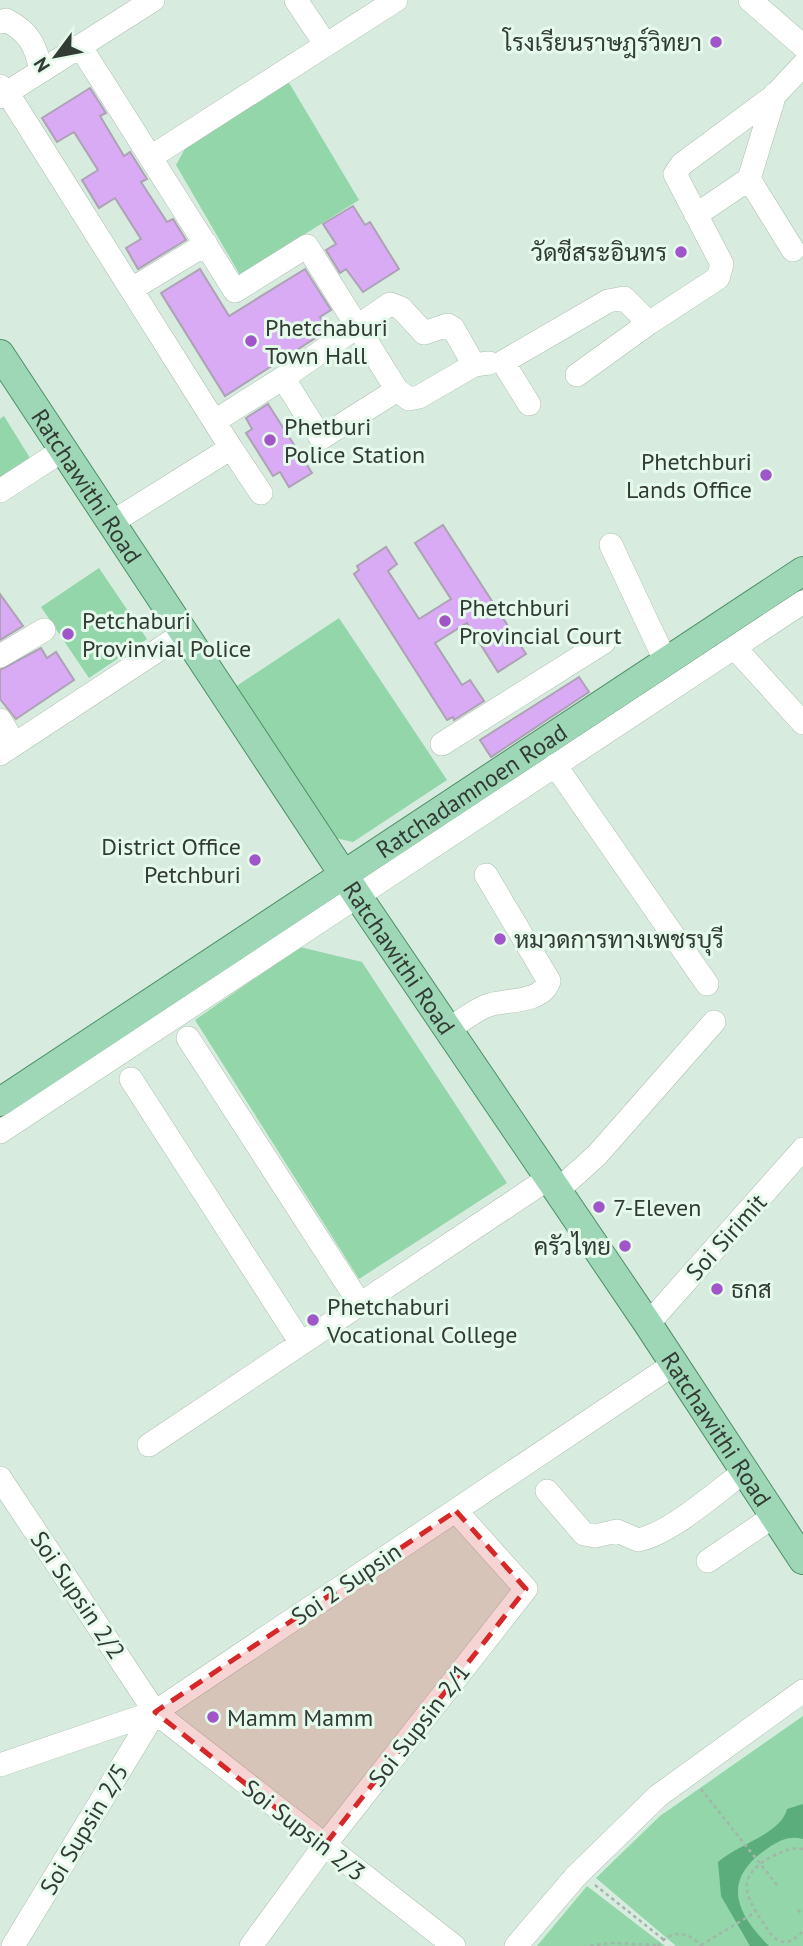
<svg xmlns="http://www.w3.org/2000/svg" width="803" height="1946" font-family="'PT Sans',Sarabun,sans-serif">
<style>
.green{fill:#92d6aa}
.water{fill:#5bad7b}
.building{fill:#d8abf4;stroke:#ada2b4;stroke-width:2}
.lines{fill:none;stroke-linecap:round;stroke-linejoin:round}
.minor-casing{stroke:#abbfb1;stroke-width:24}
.major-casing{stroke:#4f8f68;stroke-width:30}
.path{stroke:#a4b5a9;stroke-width:2.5;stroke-dasharray:3.5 3.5;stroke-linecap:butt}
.minor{stroke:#fff;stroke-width:23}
.major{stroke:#9ed7b5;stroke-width:28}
.marked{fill:#d62828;fill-opacity:0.2;stroke:#d62828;stroke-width:5;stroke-dasharray:14 9;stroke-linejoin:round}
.poi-dot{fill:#a056c9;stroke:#e5faeb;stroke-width:2.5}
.labels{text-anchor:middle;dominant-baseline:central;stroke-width:6;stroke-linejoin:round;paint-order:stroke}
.poi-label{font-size:24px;fill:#333b35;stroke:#e5faeb;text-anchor:start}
.street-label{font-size:24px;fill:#333b35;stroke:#e5faeb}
</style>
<rect width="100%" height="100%" fill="#d7ecde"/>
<!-- green -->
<path class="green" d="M288 81 359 200 240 275 176 165 186 147Z
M4 416 30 458 0 477V419Z
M99 568 147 639 89 678 41 607Z
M339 618 447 780 353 842 335 838 235 687Z
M300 947 362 962 507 1183 359 1279 195 1020Z
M803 1716V1946H676L596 1878 660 1816Z
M587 1886 665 1946H537Z"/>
<!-- water -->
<path class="water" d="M803 1804V1839C790 1835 778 1841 768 1848 722 1879 734 1911 769 1946H750L721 1896 718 1862C738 1844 781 1834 787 1809Z"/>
<!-- building -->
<path class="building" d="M90 88 106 113 100 116 124 156 130 152 147 179 141 182 167 222 173 219 186 240 138 269 126 248 141 239 115 198 99 208 82 180 98 170 74 132 57 142 42 118Z
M353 206 365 225 370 222 399 269 363 292 346 269 340 273 326 250 336 244 323 224Z
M200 269 229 316 305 269 331 310 320 317 328 330 225 396 161 293Z
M268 404 312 473 289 487 280 472 273 476 246 433 252 429 246 418Z
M443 525 526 654 498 672 467 623 435 643 462 685 470 680 484 701 454 720 453 717 447 720 354 574 359 570 357 566 386 547 397 564 388 571 419 619 451 599 415 543Z
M0 594 23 626 0 640Z
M41 648 47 658 56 652 74 680 16 719 0 699V670Z
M579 677 589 692 491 757 480 740Z"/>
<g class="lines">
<!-- minor casing -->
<g class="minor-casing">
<path id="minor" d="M296 0 326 45
M750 0 803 46
M0 22 6 20C29 32 36 45 41 71
M80 46 235 291 307 246 397 390 321 438 283 378 390 304 401 308 424 333 448 325 453 328 474 365
M0 86 7 92 231 448 111 523
M0 97 153 0
M151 157 396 0
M749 179 775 94
M696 215 749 179 793 250
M132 289 206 244
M577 375 649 323
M397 390 409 399 419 397 474 365 489 363
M529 404 503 362 608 301 624 298 649 323 718 278 722 264 675 174 682 164 774 96 803 65
M215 421 283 378
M231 448 261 493
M0 491 63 450
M611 545 665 660
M735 648 803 723
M0 656 44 630
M0 720 15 744
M442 744 604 642
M0 754 184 633
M555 765 707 984
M448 1030C460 1022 472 1012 486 1006 504 999 542 1004 549 981L486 875
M188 1038 360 1304
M131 1079 301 1343
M0 1132 803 602
M557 1191 597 1155 714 1022
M648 1324 803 1149
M149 1445 549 1178
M0 1478 155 1712 454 1946
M547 1491 584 1534 595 1536 617 1531 638 1540C672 1533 716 1492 745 1471
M708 1561 774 1516
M0 1765 155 1712 674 1364
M13 1946 155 1712
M251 1946 324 1846 526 1589 456 1511
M516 1946 576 1876 658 1796 803 1691"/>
</g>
<!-- major casing -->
<g class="major-casing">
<g id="major">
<path id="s1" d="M0 354 357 895 648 1324 803 1560"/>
<path id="s2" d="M0 1102 803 571"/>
</g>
</g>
<!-- path -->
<path class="path" d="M701 1789 777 1885
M803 1849C790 1847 784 1851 773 1856 738 1874 742 1892 762 1921 768 1929 774 1942 785 1942 792 1942 798 1936 803 1931
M595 1885 663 1939
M798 1910 803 1915
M701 1945 756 1912
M590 1946 610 1943 658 1945
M658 1946C670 1930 688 1930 701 1946"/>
<!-- minor -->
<use href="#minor" class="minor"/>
<!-- major -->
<use href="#major" class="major"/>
</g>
<!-- marked area -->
<path class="marked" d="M456 1511 526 1589 324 1846 155 1712Z"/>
<!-- markers -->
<g class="poi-dot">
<circle cx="716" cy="42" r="7"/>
<circle cx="681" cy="252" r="7"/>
<circle cx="251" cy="341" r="7"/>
<circle cx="270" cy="440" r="7"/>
<circle cx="766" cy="475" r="7"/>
<circle cx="445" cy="621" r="7"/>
<circle cx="68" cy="634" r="7"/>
<circle cx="255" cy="860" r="7"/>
<circle cx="500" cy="939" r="7"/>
<circle cx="599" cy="1207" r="7"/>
<circle cx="625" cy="1246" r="7"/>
<circle cx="717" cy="1289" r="7"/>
<circle cx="313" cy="1320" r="7"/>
<circle cx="213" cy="1717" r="7"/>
</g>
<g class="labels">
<!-- poi labels -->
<g class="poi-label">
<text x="702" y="42" text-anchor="end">โรงเรียนราษฎร์วิทยา</text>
<text x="667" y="252" text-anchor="end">วัดชีสระอินทร</text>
<text x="265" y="327">Phetchaburi<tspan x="265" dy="28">Town Hall</tspan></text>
<text x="284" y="426">Phetburi<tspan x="284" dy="28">Police Station</tspan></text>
<text x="752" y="461" text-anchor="end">Phetchburi<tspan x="752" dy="28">Lands Office</tspan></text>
<text x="459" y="607">Phetchburi<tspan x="459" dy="28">Provincial Court</tspan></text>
<text x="82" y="620">Petchaburi<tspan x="82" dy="28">Provinvial Police</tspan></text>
<text x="241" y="846" text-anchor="end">District Office<tspan x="241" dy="28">Petchburi</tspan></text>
<text x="514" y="939">หมวดการทางเพชรบุรี</text>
<text x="613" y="1207">7-Eleven</text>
<text x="611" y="1246" text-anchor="end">ครัวไทย</text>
<text x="731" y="1289">ธกส</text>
<text x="327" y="1306">Phetchaburi<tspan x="327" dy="28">Vocational College</tspan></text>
<text x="227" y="1717">Mamm Mamm</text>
</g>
<!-- street labels -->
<g class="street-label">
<text stroke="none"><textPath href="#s1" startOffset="158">Ratchawithi Road</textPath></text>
<text stroke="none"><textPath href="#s2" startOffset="565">Ratchadamnoen Road</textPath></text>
<text stroke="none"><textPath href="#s1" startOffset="724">Ratchawithi Road</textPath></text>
<text transform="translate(726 1237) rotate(-48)">Soi Sirimit</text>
<text stroke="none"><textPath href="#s1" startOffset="1292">Ratchawithi Road</textPath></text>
<text transform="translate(346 1584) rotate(-34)">Soi 2 Supsin</text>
<text transform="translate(78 1595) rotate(56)">Soi Supsin 2/2</text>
<text transform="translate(419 1725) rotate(-52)">Soi Supsin 2/1</text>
<text transform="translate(84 1829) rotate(-59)">Soi Supsin 2/5</text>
<text transform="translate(304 1830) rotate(38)">Soi Supsin 2/3</text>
</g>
</g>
<!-- north arrow -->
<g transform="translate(56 56) rotate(238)" stroke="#e5faeb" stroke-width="5" paint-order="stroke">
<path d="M0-5L12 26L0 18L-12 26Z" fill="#333b35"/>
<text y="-10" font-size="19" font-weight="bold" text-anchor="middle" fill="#333b35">N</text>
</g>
</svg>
